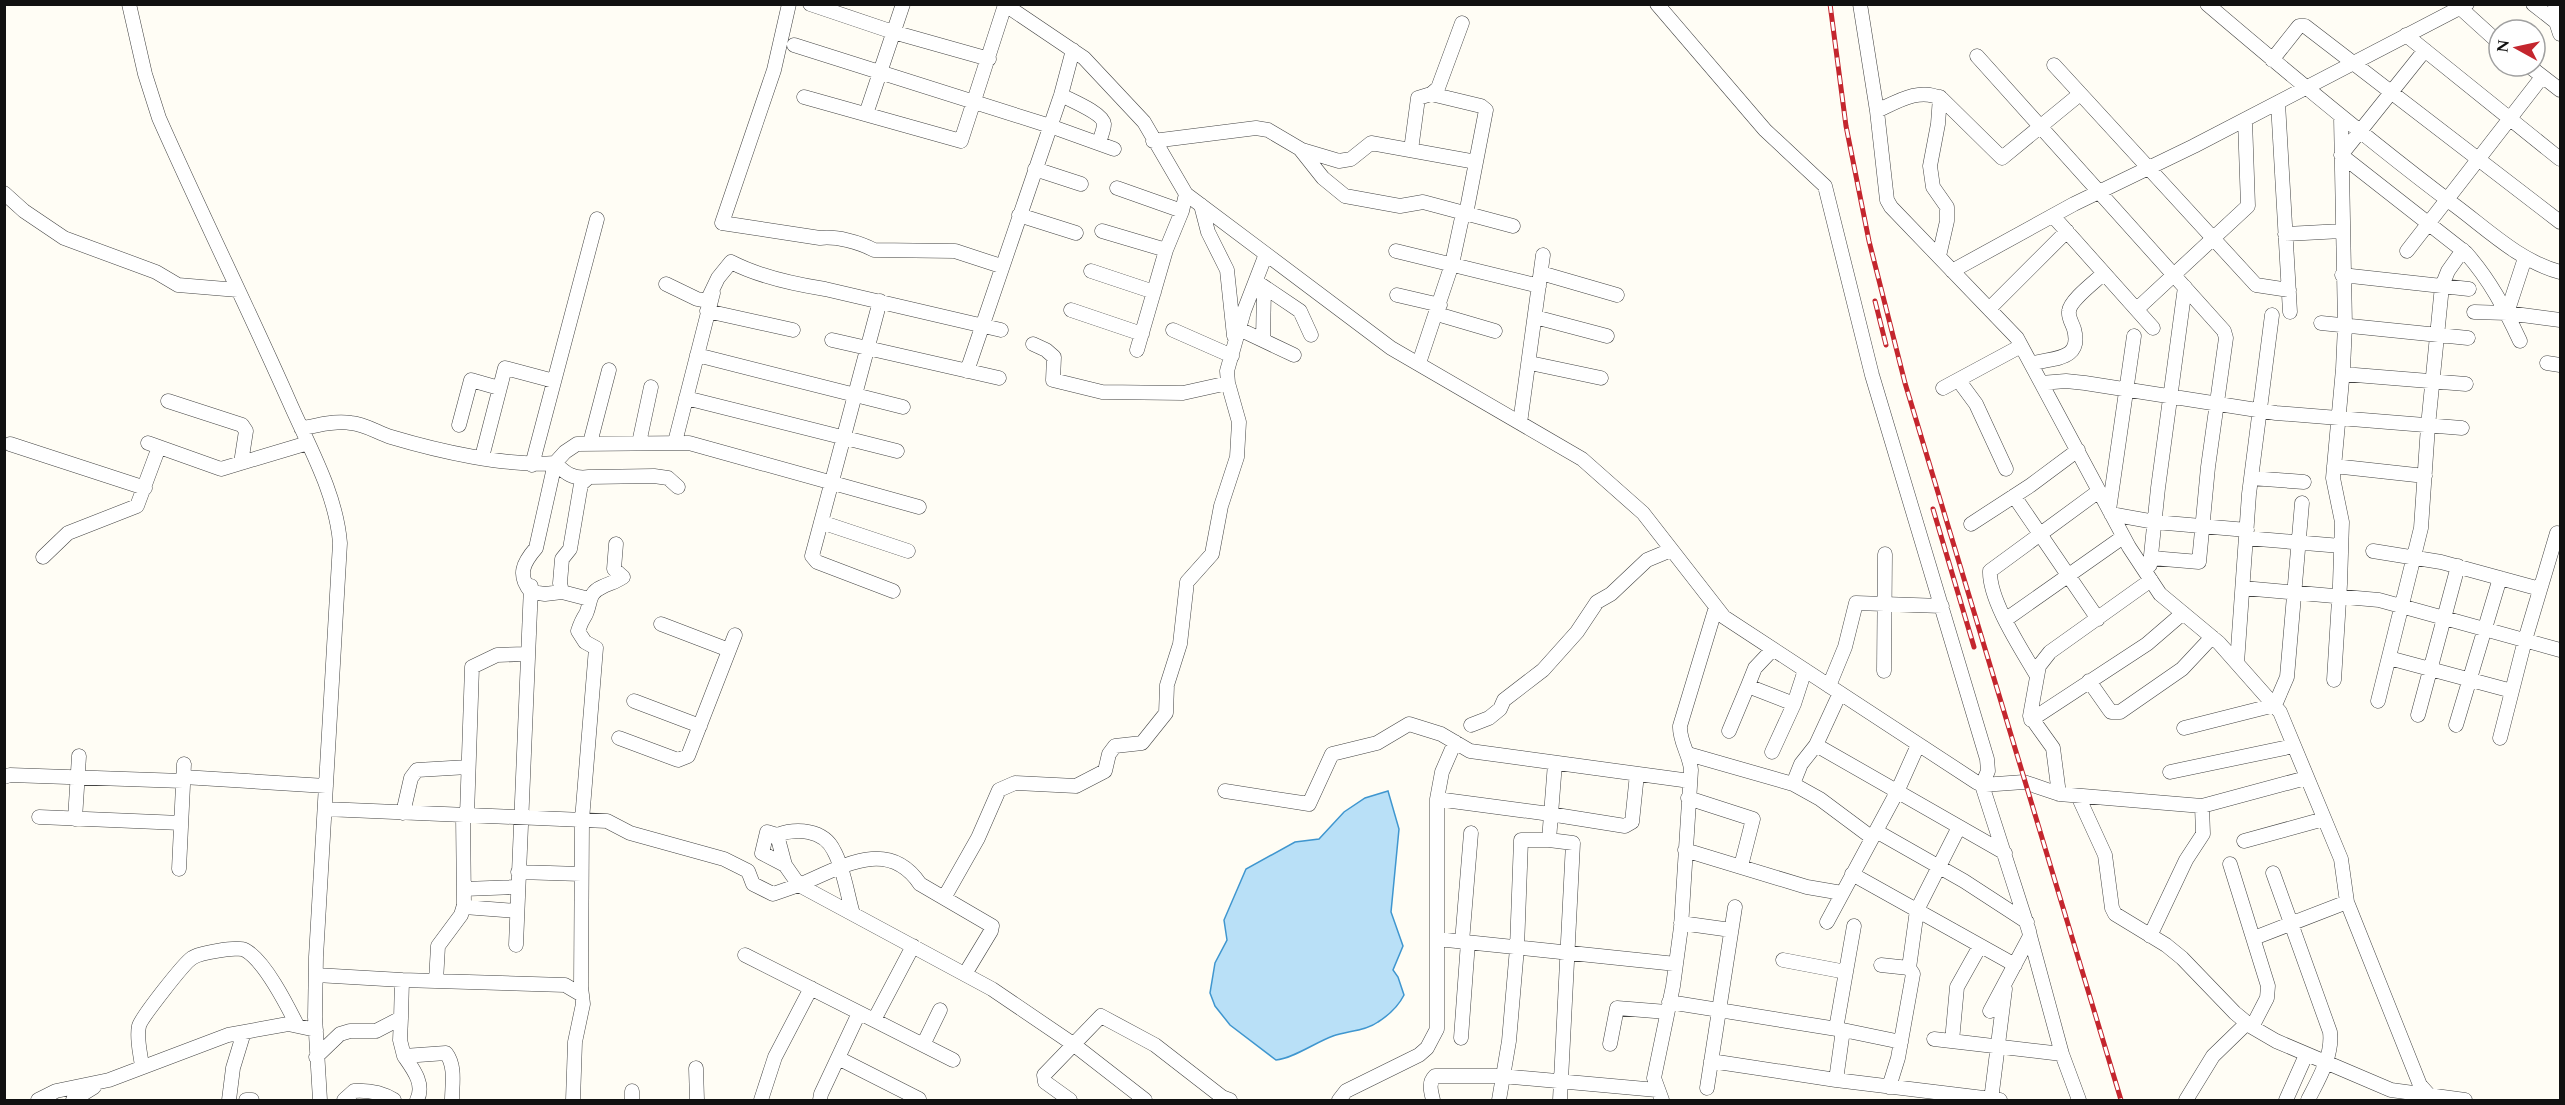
<svg xmlns="http://www.w3.org/2000/svg" width="2565" height="1105" font-family="Spectral,serif">
<style>
.water{fill:#b9e0f7;stroke:#3f96cf;stroke-width:1.5}
.lines{fill:none;stroke-linecap:round;stroke-linejoin:round}
.minor-casing{stroke:#444;stroke-width:15}
.minor{stroke:#fff;stroke-width:14}
.rail-casing{stroke:#c4262e;stroke-width:5}
.rail{stroke:#fff;stroke-width:3;stroke-dasharray:9;stroke-linecap:butt}
</style>
<rect width="100%" height="100%" fill="#fffdf5"/>
<!-- water -->
<path class="water" d="M1388 791 1399 829 1391 912 1403 946 1393 970 1398 977 1404 995C1398 1007 1389 1015 1378 1022 1366 1031 1347 1031 1333 1036 1316 1042 1292 1059 1276 1060L1230 1025 1215 1006 1210 993 1215 963 1227 940 1224 920 1246 869 1295 842 1319 839 1344 812 1365 798Z"/>
<g class="lines">
<!-- minor casing -->
<g class="minor-casing">
<path id="minor" d="M129 4 145 74 159 118C201 213 247 306 289 401 309 447 336 493 340 543L316 957 315 1017 320 1100
M789 4 774 70 722 223 820 238C836 236 859 242 874 250L955 251 1001 266
M810 4 893 32 989 59
M1004 4 1084 58 1144 122 1186 194 1391 348 1582 459 1643 513 1724 617 1976 782 1982 785 2024 782 2059 794 2202 806 2306 778
M1657 4 1765 130 1825 186 1872 375 1987 759 1988 771 1982 785 2029 931 2030 936 1990 1011
M1860 4 1877 111 1887 200 1891 207 2017 338 2129 547 2160 594 2219 643 2280 712 2341 859 2347 902 2420 1085 2428 1094
M2207 4C2288 73 2368 140 2453 204 2487 229 2519 261 2560 272
M2456 4 2499 43
M2533 4 2556 22
M2555 4 2556 22 2560 34
M2406 35 2560 159
M794 45 1050 126 1114 149
M2425 50 2341 155 2466 253C2490 280 2505 309 2520 341
M1977 56 2224 331 2226 338 2208 467 2199 562 2152 558
M2272 60 2299 26H2305L2560 222
M2054 65 2256 285 2289 290
M2529 66 2560 90
M1431 94 1481 106 1486 110 1466 214
M1061 95C1070 100 1103 113 1104 124 1104 130 1100 138 1099 143
M804 97 961 141 1005 5
M2278 103 2290 312
M1877 111C1898 101 1920 87 1942 99L2002 158 2080 94
M866 114 903 4
M1153 141 1256 128 1268 130 1302 150 1339 161 1351 159 1371 143 1476 162
M1300 149 1323 178 1345 196 1400 206 1423 202 1513 226
M1411 150 1418 98 1431 94 1438 88 1462 23
M1035 169 1081 184
M1117 188 1182 211
M4 193 24 211 64 238 156 272 178 285 238 290
M1201 205 1208 232 1227 270 1234 336
M1019 215 1076 233
M2053 216 2153 328
M1102 231 1166 250
M2285 234 2342 231
M1396 251 1539 286
M2407 251 2542 77
M1939 256 1947 221V207L1933 187 1930 166 1938 124 1940 97
M1091 271 1154 292
M1952 271 2074 204 2194 146 2467 4
M1541 273 1617 295
M2342 275 2469 289
M1257 282 1300 311 1311 335
M666 284 697 299 707 301 718 278 731 262C760 277 793 284 825 289L1001 330
M1397 295 1440 305
M880 301 812 556 817 562 893 591
M1989 309 2067 231
M2137 309 2248 206 2245 120
M1071 310 1142 334
M707 311 793 330
M2474 312 2507 313 2560 320
M2507 313 2525 258
M1437 314 1495 331
M1535 317 1607 336
M2321 323 2468 338
M1239 329 1294 355
M1173 330 1232 356
M832 340 999 378
M1263 340 1264 288
M1033 344 1046 350 1054 357 1053 380 1102 392 1183 393 1228 383
M1137 350 1166 250 1182 211 1186 194
M697 355 903 407
M1419 363 1452 264 1463 213
M1530 363 1601 378
M2547 363 2560 365
M2031 364C2051 357 2083 362 2074 329 2072 323 2068 317 2069 311 2070 300 2096 281 2104 273
M967 371 1061 95 1073 50
M2343 374 2466 384
M1959 381 1976 404 2006 469
M2041 383 2066 381 2085 383 2276 413 2462 428
M1943 388 2021 346
M686 398 897 451
M168 401 242 425 246 431 241 463
M1520 423 1543 255
M459 425 471 380 499 388
M301 428C318 426 334 420 351 423 365 424 378 433 391 437 438 451 507 467 555 463L565 452 577 444 689 443 919 507
M675 442 713 293
M148 443 221 469 308 443
M590 443 609 370
M639 443 651 387
M10 444 145 488
M482 457 505 368 554 381
M532 465 597 219
M2334 466 2425 476
M2251 478 2304 482
M2014 496 2098 619
M2109 510 2134 336
M2111 514 2155 522 2247 530
M821 522 908 551
M1971 524 2031 485 2078 450
M2246 538 2341 546
M2373 551 2441 562 2540 589
M43 557 68 533 137 506 159 447
M2150 565 2158 488 2185 287
M2243 588 2379 600 2560 650
M562 592 545 594 531 592C517 575 523 563 536 548L555 463C566 474 573 479 589 477
M589 599 562 592 560 583 562 559 570 549 581 484 589 477 654 476 668 478 678 487
M2005 620 2123 537
M661 624 729 650
M2389 658 2512 691
M2237 663 2249 494 2272 315
M1884 671 1885 554
M2037 676C2022 650 1989 601 1990 571L2099 491
M2334 680 2340 584 2342 522 2333 478 2343 369 2345 325 2341 117
M2089 681 2108 708 2111 712H2120L2182 669 2212 637
M1829 686 1845 647 1856 603 1942 606
M1747 688 1755 668 1773 649
M634 701 700 726
M2378 701 2421 528 2428 426 2442 286 2448 271 2463 250
M2418 715 2458 566
M2031 720 2147 644 2183 613
M1471 725 1489 718 1500 709 1504 700 1543 670 1577 632 1597 602 1611 594 1647 560 1671 550
M2456 725 2500 578
M2184 728 2275 705 2287 677 2302 503
M1729 731 1747 688H1753L1794 704
M619 738 678 760 688 756 735 635
M2500 738 2525 640 2557 533
M1816 745 2005 853
M1772 752 1794 704 1805 670
M1688 754 1793 784 1820 799 1871 837
M1555 763 1549 840 1573 843 1560 1100
M2170 772 2294 746
M4 777 10 775 183 781
M183 777 326 786
M1793 784 1801 764 1816 745 1840 693
M1225 791 1309 804 1332 754 1377 743 1409 724 1441 734 1470 751 1690 781
M2059 794 2053 748 2030 716 2039 666 2050 652 2151 580
M2078 796 2105 855 2112 908 2115 914 2166 945 2182 958 2235 1013 2252 1027 2276 1041 2391 1090 2465 1100
M1688 798 1753 819 1741 866
M1437 799 1550 814 1625 826 1632 822 1637 774
M325 809 607 821 630 833 724 859 748 871 753 884 773 894 799 885 992 989 1073 1044 1145 1100
M403 813 411 778 417 770 468 767
M467 815 472 667 497 655 526 654
M39 817 181 823
M75 819 79 756
M1876 831 1964 881 2027 922
M777 835C796 828 824 829 834 851 844 869 847 894 853 914
M2244 841 2324 819
M1685 850 1807 887 1842 893
M2230 864 2268 986 2267 998 2252 1027
M785 865 777 835 767 832 762 853 785 865 799 885C840 868 888 836 920 884L992 926 991 931 965 974
M179 869 184 764
M518 872 581 874
M2273 873 2330 1032C2333 1056 2318 1080 2308 1100
M1852 874 2015 965
M464 889 517 887
M944 898 978 838 999 790 1015 783 1076 786 1105 771 1109 754 1115 746 1142 743 1166 713 1167 685 1180 644 1187 582 1212 554 1221 506 1237 457 1239 422 1228 383 1227 371 1244 311 1266 254
M464 907 517 911
M1827 922 1897 792 1918 745
M1681 923 1731 930
M2030 936 2062 1054
M2150 936 2186 860 2203 834 2202 806
M2254 938 2347 902
M1437 939 1676 964
M1462 942 1471 833
M516 945 531 586
M745 955 953 1060
M1783 960 1846 972
M1881 965 1909 968 1913 974 1898 1058 1889 1087
M1909 968 1917 910 1959 827
M316 975 402 980
M436 981 438 946 461 915 464 905 463 815
M1669 1002 1843 1030 1901 1042
M401 1018 402 980 565 985 582 995
M874 1020 913 946
M1836 1029 1854 926
M1461 1038 1468 942
M1934 1039 2062 1054 2079 1100
M1952 1041 1957 987 1980 946
M1610 1044 1617 1008 1667 1012
M923 1045 940 1010
M404 1056C413 1069 425 1084 417 1100
M316 1057 340 1034 350 1031H376L401 1018 400 1040 404 1056 446 1053C456 1066 452 1085 452 1100
M838 1058 919 1099
M1711 1061 1836 1080 2000 1100
M142 1067C141 1055 136 1039 139 1026 141 1018 184 963 192 958 199 953 238 946 245 950 265 961 287 1005 297 1025
M696 1068 697 1100
M1836 1080 1843 1030
M1707 1088 1735 907
M38 1100 56 1091 109 1080 228 1035 288 1024 316 1030
M73 1100 94 1087
M229 1100 233 1068 244 1032
M246 1100H252
M344 1100 354 1091C369 1090 381 1092 394 1100
M573 1100 575 1042 583 1004 581 987 582 820 596 648 585 642 578 631C580 625 582 620 586 614 591 603 588 593 602 587 610 583 616 582 623 577L614 569 616 544
M632 1100V1091
M761 1100 775 1057 811 988
M820 1100 821 1094 859 1013
M1070 1100 1045 1082 1044 1075 1101 1016 1155 1045 1222 1097 1230 1100
M1339 1100 1346 1091 1419 1055 1427 1048 1437 1029V799L1442 772 1455 742
M1433 1100C1431 1091 1428 1083 1435 1076H1502L1657 1090
M1499 1100 1509 1041 1517 948 1521 840H1549
M1662 1100 1654 1078 1673 986 1681 927 1691 770C1690 755 1679 741 1680 726L1716 607
M1991 1100 2005 989
M2186 1100 2213 1056 2247 1023
M2286 1100 2306 1055"/>
</g>
<!-- minor -->
<use href="#minor" class="minor"/>
<!-- rail casing -->
<g class="rail-casing">
<path id="rail" d="M1830 4 1846 126 1869 241 1905 383 2121 1100
M1875 301 1886 345
M1933 509 1974 647"/>
</g>
<!-- rail -->
<use href="#rail" class="rail"/>
</g>
<!-- border -->
<rect width="2565" height="1105" fill="none" stroke="#111111" stroke-width="12"/>
<!-- north arrow -->
<g transform="translate(2517 48) rotate(278)"><circle r="28" fill="#ffffff" stroke="#a0a0a0" stroke-width="1.5"/>
<path d="M0-4.5L10 22L0 15L-10 22Z" fill="#c4262e"/>
<text y="-9" font-size="16" font-weight="bold" text-anchor="middle" fill="#111111">N</text>
</g>
</svg>
